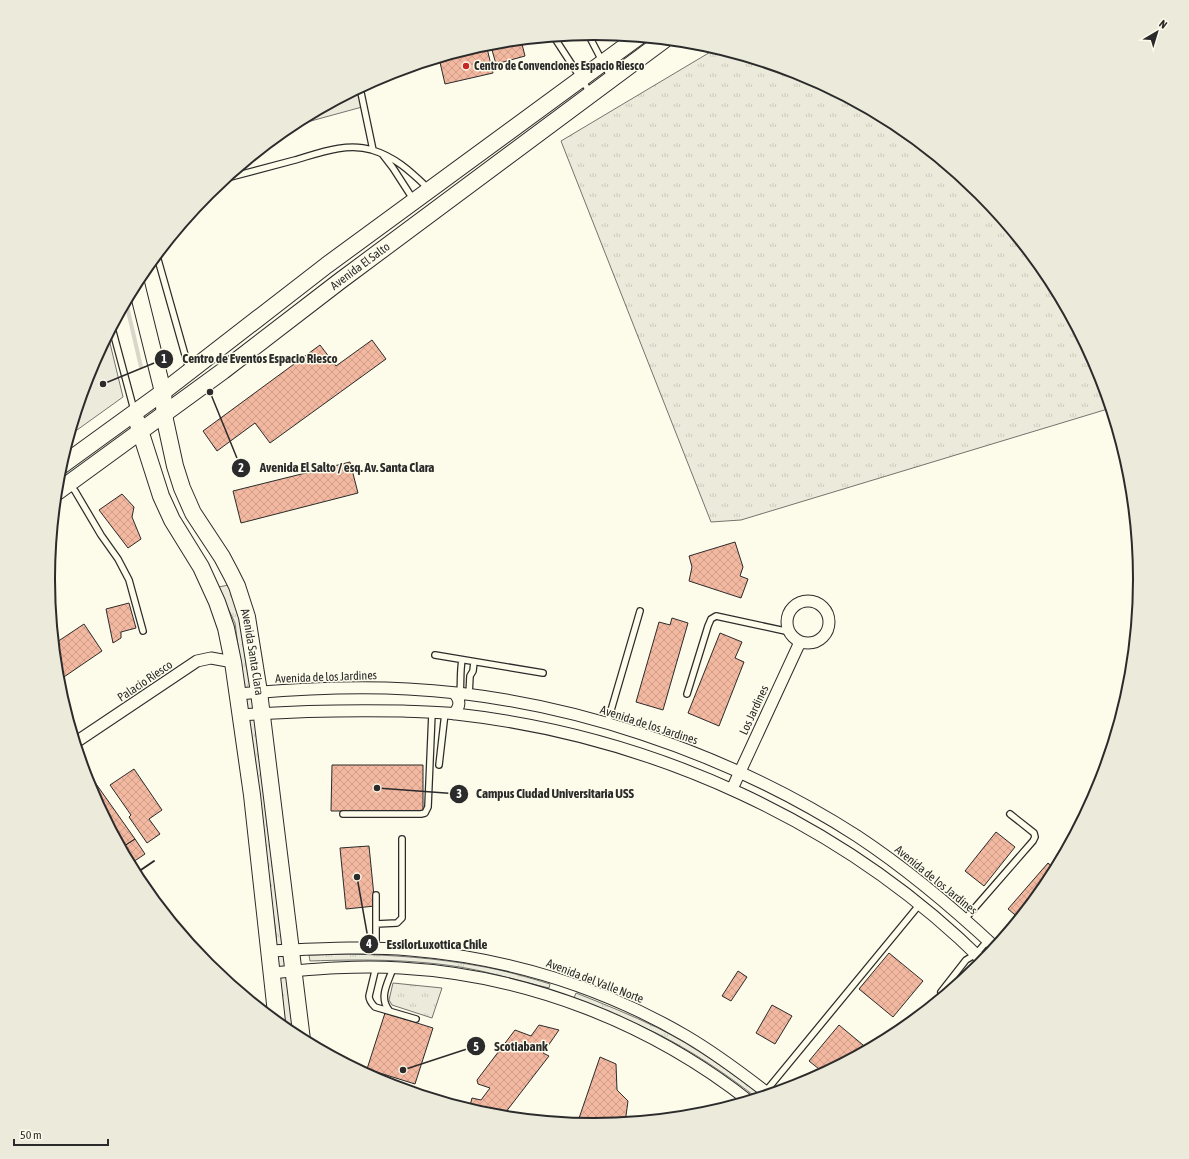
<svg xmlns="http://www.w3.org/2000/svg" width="1189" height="1159" font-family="'Asap Condensed',sans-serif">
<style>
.grass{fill:url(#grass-tufts);stroke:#74746e}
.parking{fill:#eceadb;stroke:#74746e}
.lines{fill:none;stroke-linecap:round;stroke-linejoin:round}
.stream{stroke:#d8d7c9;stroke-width:4}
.building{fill:url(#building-cross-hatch);stroke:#2b2b2b}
.lane-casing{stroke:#2b2b2b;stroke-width:8}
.street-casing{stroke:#2b2b2b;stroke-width:13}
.secondary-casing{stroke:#2b2b2b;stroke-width:18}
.lane{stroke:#fdfbea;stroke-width:5.5}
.street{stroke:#fdfbea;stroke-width:11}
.secondary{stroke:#fdfbea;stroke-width:16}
.wall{stroke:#2b2b2b;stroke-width:2}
.poi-dot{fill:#c62828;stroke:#fdfbea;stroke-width:1.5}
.labels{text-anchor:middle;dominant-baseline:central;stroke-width:3;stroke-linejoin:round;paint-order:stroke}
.poi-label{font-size:12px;font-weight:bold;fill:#2b2b2b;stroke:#fdfbea;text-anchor:start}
.street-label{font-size:12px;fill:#2b2b2b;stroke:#fdfbea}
.rim{fill:none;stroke:#2b2b2b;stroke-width:2}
.leader{fill:none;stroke:#2b2b2b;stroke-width:1.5}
.callout-dot{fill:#2b2b2b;stroke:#fdfbea;stroke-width:1.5}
.mark-label{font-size:12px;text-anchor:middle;font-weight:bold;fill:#fff}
.callout-label{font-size:13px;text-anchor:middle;font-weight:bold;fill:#2b2b2b;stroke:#fdfbea;stroke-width:3;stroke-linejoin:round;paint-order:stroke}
</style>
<defs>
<pattern id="grass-tufts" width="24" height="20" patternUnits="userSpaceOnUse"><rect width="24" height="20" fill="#ecebdb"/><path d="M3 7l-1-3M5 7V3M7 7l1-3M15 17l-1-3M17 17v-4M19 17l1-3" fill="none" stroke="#cbcabc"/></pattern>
<pattern id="building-cross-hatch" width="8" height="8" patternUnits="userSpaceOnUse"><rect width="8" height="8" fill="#f2b8a0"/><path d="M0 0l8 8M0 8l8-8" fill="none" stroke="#d09e8a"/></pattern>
</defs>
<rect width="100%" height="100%" fill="#fdfbea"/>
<!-- grass -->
<path class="grass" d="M717 48 804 75 898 125 981 193 1049 276 1099 371 1111 408 741 520 711 522 561 141Z
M229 585 238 608 244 634 296 1036 283 1027 278 982 276 934 235 623 218 587Z
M349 954C393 955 436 958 479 966 503 970 527 977 550 984L549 988C526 983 504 976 481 971 425 959 367 959 310 961L309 955Z
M393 983 442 988 432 1018 392 1005 389 1000Z
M576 993C604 1004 631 1015 658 1028 696 1047 730 1072 763 1097L757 1098C726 1074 692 1051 656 1033 630 1020 602 1009 574 998Z"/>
<!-- parking -->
<path class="parking" d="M357 90 362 107 289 127 291 125Z
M108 335 123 397 70 435 90 370Z"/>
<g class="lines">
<!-- stream -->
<path class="stream" d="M126 302 141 367"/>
</g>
<!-- building -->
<path class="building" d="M521 40 525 56 496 64 490 43Z
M486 44 493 73 445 84 439 58Z
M372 340 386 359 270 443 255 423 217 451 203 431 320 345 336 366Z
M350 462 358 493 241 523 233 491Z
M122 494 134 507 132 517 141 539 128 548 99 510Z
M735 542 743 567 740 576 748 579 741 598 689 581 692 567 689 556Z
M129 603 136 628 121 632V638L113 643 106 609Z
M672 618 688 623 663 710 636 702 659 622 670 625Z
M84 624 102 651 58 681 54 644Z
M720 633 742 642 735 658 744 662 719 726 688 713Z
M332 765H423V811H331Z
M134 769 162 810 149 819 160 834 147 843 129 817 131 815 110 785Z
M94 781 135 839 121 848 90 788 88 782 89 785Z
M996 832 1015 847 984 886 965 871Z
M135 839 145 854 130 864 121 848Z
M369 846 375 906 346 909 340 848Z
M134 862 139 870 135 873 130 864Z
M1048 863 1056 870 1049 883 1020 919 1008 909Z
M889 953 923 981 893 1017 859 989Z
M738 971 747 977 731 1001 722 996Z
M772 1005 792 1016 775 1044 756 1033Z
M385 1013 433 1028 415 1084 367 1069Z
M539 1025 559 1030 543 1053 549 1056 502 1117 488 1115 469 1110 472 1098 481 1100 490 1088 478 1084 477 1080 515 1030 531 1036Z
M839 1025 869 1050 824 1073 809 1061Z
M600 1057 616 1064 617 1090 628 1101 625 1123 594 1126 577 1124Z"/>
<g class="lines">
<!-- lane casing -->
<g class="lane-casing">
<path id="lane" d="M588 34 611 78
M554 37 591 94
M360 88 373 150
M383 155 393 168 413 199
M227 178C249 172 272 166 295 160 319 153 347 142 372 150 396 157 412 173 429 189
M157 256 189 369
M112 328 134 410
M70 485 75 491 101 535 118 559 129 580 143 631
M435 655 543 673
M460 694C461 682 460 671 462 660
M687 694 708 626 711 619 716 616 790 632
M469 695 470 676 473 671 474 662
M607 724 640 611
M439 765 445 713
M343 814H421L425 813 428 807 432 713
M965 919 1033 841 1035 837 1034 833 1010 814
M376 924 397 923 402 918V839
M376 949V895
M376 967 369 996C369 1001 372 1004 375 1007L416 1019
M941 992 966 960 976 954 988 940
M389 1010C378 997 389 981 393 968
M766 1091 920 904"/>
</g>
<!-- street casing -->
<g class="street-casing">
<path id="street" d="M787 622a21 21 0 1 1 42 0a21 21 0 1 1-42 0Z
M238 694C294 689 351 686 408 689 564 697 726 752 857 836 907 869 952 907 996 948
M454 714C460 706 461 701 454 693
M240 715C294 711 349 710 403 711 421 712 439 712 456 714 653 736 843 822 984 962
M76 742 197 661 211 658 233 662
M732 789 800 642
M268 951C316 949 363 946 410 950 507 958 602 987 686 1036 715 1053 743 1074 770 1095
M271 973C314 969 358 965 401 968 527 975 650 1023 749 1101"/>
</g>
<!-- secondary casing -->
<g class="secondary-casing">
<g id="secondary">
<path id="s1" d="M136 283 163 392 165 420 175 466 182 488 193 513 222 557 231 574 237 586 247 617 259 692 302 1040"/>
<path d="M137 421 161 496 172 520 201 567 217 602 226 628 233 662 252 795 277 1022"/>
<path d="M61 466 163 392 327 265 638 37"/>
<path id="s2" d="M57 492 223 371 340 281 664 40"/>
</g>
</g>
<!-- lane -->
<use href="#lane" class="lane"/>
<!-- street -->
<use href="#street" class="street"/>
<!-- secondary -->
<use href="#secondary" class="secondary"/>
<!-- wall -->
<path class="wall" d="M135 874 154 861"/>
</g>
<!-- markers -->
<circle class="poi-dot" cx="466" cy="66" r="4"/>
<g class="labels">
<!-- poi labels -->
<g class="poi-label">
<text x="474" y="66">Centro de Convenciones Espacio Riesco</text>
</g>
<!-- street labels -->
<g class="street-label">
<text stroke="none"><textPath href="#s2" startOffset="378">Avenida El Salto</textPath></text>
<text stroke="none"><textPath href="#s1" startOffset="391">Avenida Santa Clara</textPath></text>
<text transform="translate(326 677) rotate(-2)">Avenida de los Jardines</text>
<text transform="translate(145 681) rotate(-34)">Palacio Riesco</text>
<text transform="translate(754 710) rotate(-65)">Los Jardines</text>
<text transform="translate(649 725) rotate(18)">Avenida de los Jardines</text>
<text transform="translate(936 880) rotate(39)">Avenida de los Jardines</text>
<text transform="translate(595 981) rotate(21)">Avenida del Valle Norte</text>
</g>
</g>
<!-- crop -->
<path d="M0 0H1189V1159H0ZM55 579a539 539 0 1 1 1078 0a539 539 0 1 1-1078 0Z" fill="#eceadb" fill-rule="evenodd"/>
<path class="rim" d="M55 579a539 539 0 1 1 1078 0a539 539 0 1 1-1078 0Z"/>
<!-- callouts -->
<path class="leader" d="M103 384L164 359M210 392L241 468M377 788L459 794M357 877L369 944M403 1070L476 1046"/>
<g class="callout-dot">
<circle cx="103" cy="384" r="4"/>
<circle cx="210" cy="392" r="4"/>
<circle cx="377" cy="788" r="4"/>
<circle cx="357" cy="877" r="4"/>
<circle cx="403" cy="1070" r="4"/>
<circle cx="164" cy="359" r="10"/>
<circle cx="241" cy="468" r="10"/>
<circle cx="459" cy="794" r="10"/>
<circle cx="369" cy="944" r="10"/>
<circle cx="476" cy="1046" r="10"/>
</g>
<g class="mark-label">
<text x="164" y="363">1</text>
<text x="241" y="472">2</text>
<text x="459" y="798">3</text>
<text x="369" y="948">4</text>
<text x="476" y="1051">5</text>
</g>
<g class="callout-label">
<text x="260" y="363">Centro de Eventos Espacio Riesco</text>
<text x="347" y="472">Avenida El Salto / esq. Av. Santa Clara</text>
<text x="555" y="798">Campus Ciudad Universitaria USS</text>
<text x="437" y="949">EssilorLuxottica Chile</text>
<text x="521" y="1051">Scotiabank</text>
</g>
<!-- north arrow -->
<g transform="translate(1157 32) rotate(38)" stroke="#fdfbea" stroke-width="3" paint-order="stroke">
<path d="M0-3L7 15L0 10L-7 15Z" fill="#2b2b2b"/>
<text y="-6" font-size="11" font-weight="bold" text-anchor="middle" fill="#2b2b2b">N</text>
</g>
<!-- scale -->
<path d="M14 1139v6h94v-6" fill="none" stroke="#2b2b2b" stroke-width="2"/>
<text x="20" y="1139" font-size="12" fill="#2b2b2b" stroke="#fdfbea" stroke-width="3" paint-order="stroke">50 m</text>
</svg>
